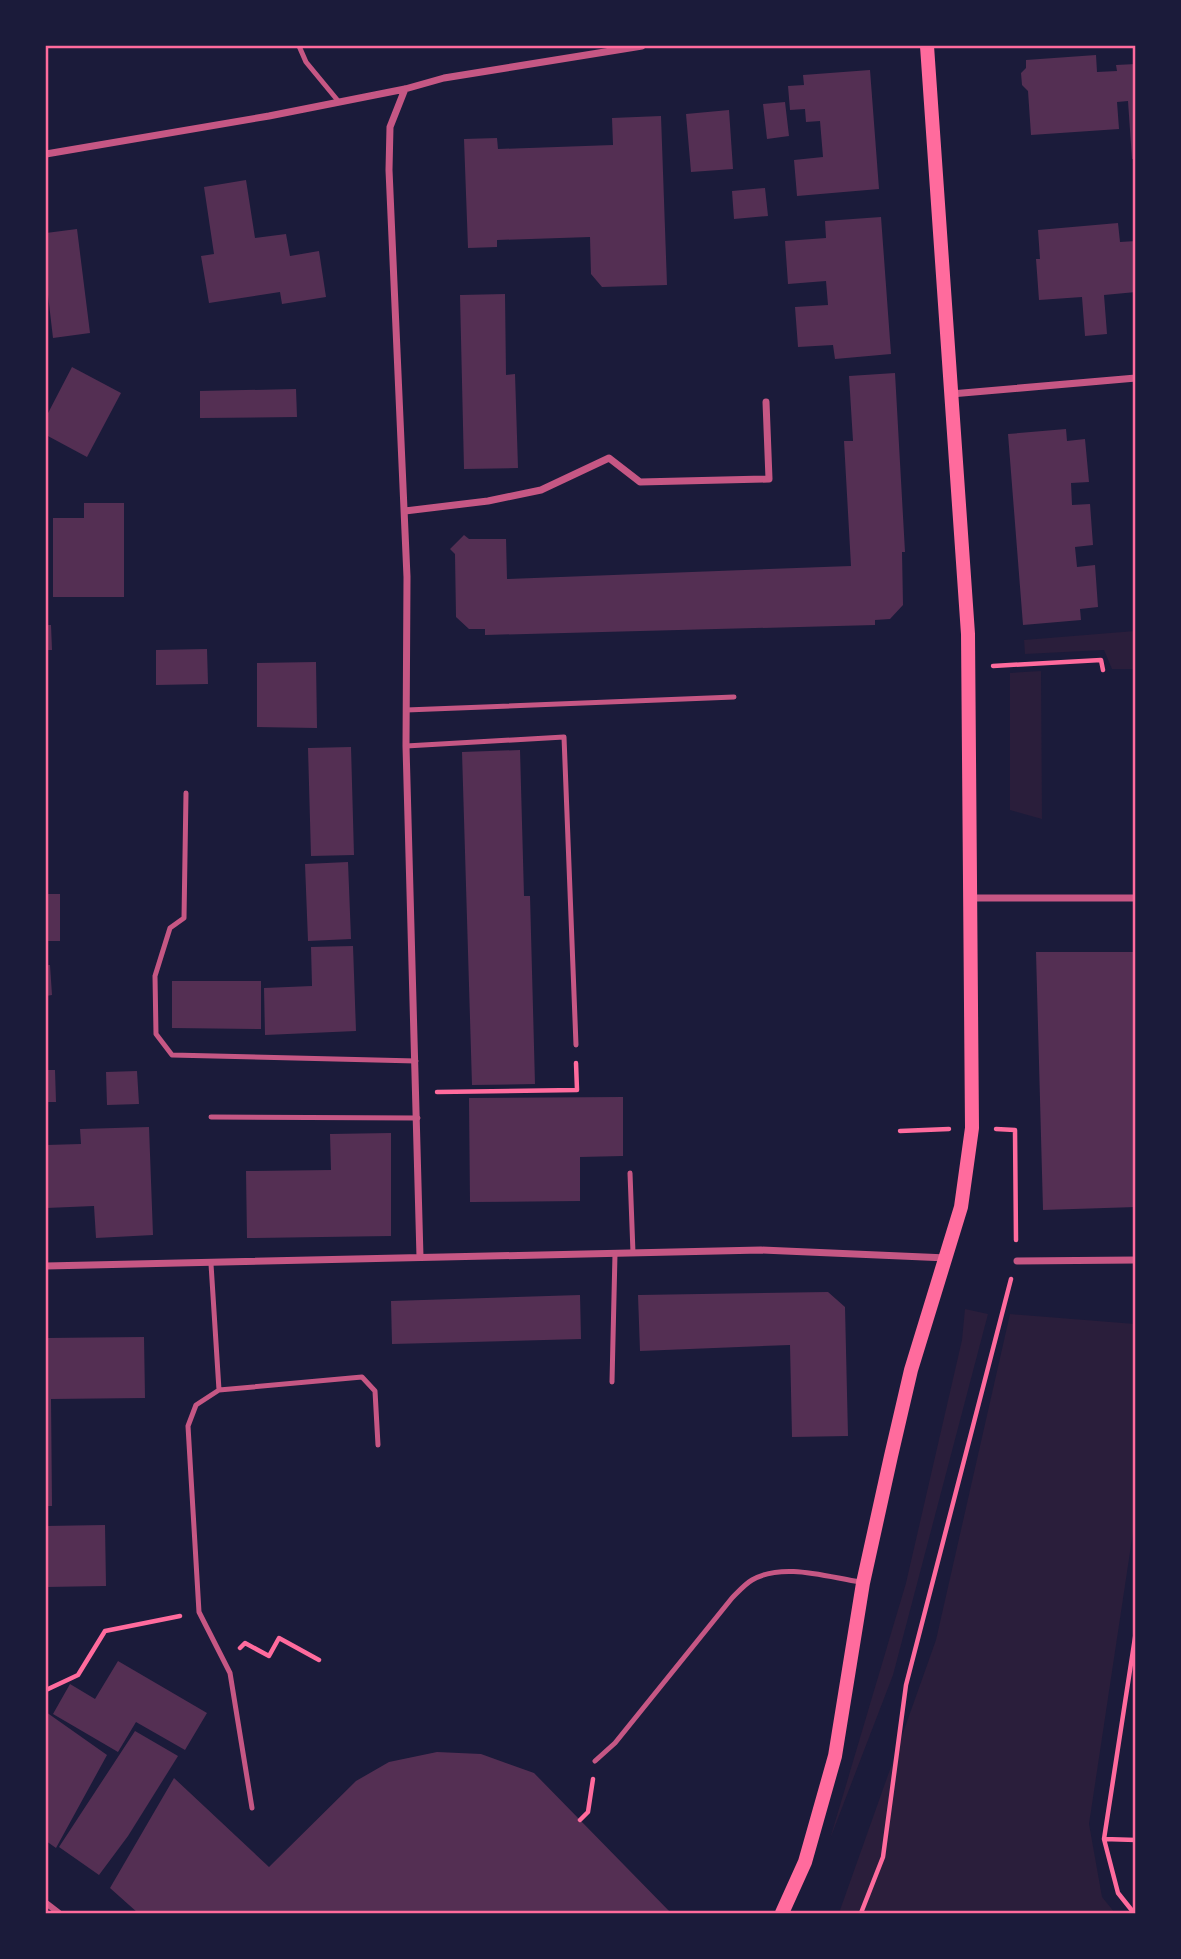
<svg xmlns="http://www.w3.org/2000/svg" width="1181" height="1959" font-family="'PT Sans Narrow',sans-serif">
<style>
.green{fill:#2a1e3b}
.building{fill:#542f53}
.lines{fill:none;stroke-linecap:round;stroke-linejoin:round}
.path{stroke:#ff6b9d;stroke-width:4.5}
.service{stroke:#c65784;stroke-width:5}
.pedestrian{stroke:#c65784;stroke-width:6}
.minor{stroke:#c65784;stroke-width:7}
.secondary{stroke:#ff6b9d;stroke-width:14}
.neatline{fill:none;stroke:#ff6b9d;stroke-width:2.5}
</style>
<rect width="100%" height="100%" fill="#1b1b3a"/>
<!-- green -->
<path class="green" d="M1135 631V669H1112L1104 650 1025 654 1024 640Z
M1041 671 1042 819 1010 810V673Z
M965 1309 988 1314 893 1675 830 1839 906 1583 962 1340Z
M1010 1314 1135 1324V1519L1089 1824 1102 1897 1115 1913H839L936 1640Z"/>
<!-- building -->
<path class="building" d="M1096 55 1097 72 1117 71 1116 65 1136 64V159H1132L1128 101 1117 102 1119 129 1031 135 1028 91 1022 85 1021 73 1026 68V60Z
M870 70 879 189 797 196 794 160 823 157 820 121 806 122 805 109 790 110 788 86 804 85 803 75Z
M785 102 789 136 767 139 763 104Z
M729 110 733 169 691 172 686 114Z
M661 116 667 285 602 287 591 274 590 237 497 240V247L468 248 464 139 497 138 498 149 613 145 612 118Z
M246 180 255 238 286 234 290 256 319 251 326 297 282 304 280 292 209 303 201 256 214 254 204 187Z
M765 188 768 216 734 219 732 191Z
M881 217 891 354 835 359 833 345 798 347 795 307 828 305 826 281 788 284 785 241 826 238 825 221Z
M1118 223 1120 242 1136 241V292L1104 295 1107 334 1085 336 1082 297 1039 300 1036 259H1040L1038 230Z
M77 229 90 333 53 338 46 278V233Z
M505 294 506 375 515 374 518 468 464 469 460 295Z
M72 367 121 393 87 457 46 435V417Z
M895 373 905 552H902L903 605 890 619 875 620V625L485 635V629H469L456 617 455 554 450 549 464 535 469 539H506L507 579 851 566 844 441H853L849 376Z
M296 389 297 417 200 418V391Z
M1066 429 1067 441 1085 439 1089 482 1071 483 1072 505 1090 504 1093 545 1075 547 1077 567 1095 565 1098 607 1080 609 1081 620 1023 625 1008 434Z
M84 503H124V597H53V518H84Z
M46 625H51L52 650H46Z
M207 649 208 684 156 685V650Z
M316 662 317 728 257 727V663Z
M351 747 354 855 311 856 308 748Z
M520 750 524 896H530L535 1084 472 1085 462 752Z
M348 862 351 939 308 941 305 864Z
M46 894H60V941H46Z
M353 946 356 1031 265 1035 264 988 312 986 311 947Z
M1036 952H1136V1207L1043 1210Z
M46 965H50L52 995 46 996Z
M172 981H261V1029L172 1028Z
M46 1070H55L56 1102H46Z
M137 1071 139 1104 107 1105 106 1072Z
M623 1097V1156L580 1157V1201L470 1202 469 1098Z
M149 1127 153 1235 96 1238 94 1206 46 1208V1145L81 1144 80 1129Z
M391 1133V1236L247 1238 246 1171 331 1170 330 1134Z
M828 1292 845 1307 848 1436 792 1437 790 1345 640 1351 638 1295Z
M580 1295 581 1339 392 1344 391 1301Z
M144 1337 145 1398 51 1399 52 1506H46V1338Z
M105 1525 106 1586 46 1587V1526Z
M118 1661 207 1713 185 1750 136 1722 118 1752 53 1714 70 1684 95 1699Z
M46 1712 107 1755 56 1848 46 1841Z
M135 1731 178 1756 128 1836 99 1875 59 1847Z
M437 1752 481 1754 534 1773 671 1913H138L110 1888 174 1778 269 1867 356 1781 389 1762Z"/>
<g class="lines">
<!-- path -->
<path class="path" d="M993 666 1101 660 1103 670
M437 1092 577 1090 576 1063
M996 1129 1015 1130 1016 1240
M900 1131 949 1129
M240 1648 245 1643 269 1656 279 1638 319 1660
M46 1690 78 1675 105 1631 180 1616
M580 1820 588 1812 593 1779
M1104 1839 1136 1840
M861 1913 883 1857 906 1685 1011 1279
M1134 1913 1118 1893 1104 1839 1136 1631"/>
<!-- service -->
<path class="service" d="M299 46 306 62 339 102
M406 710 734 697
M406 746 564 737 576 1045
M186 793 184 918 170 928 155 976 156 1034 172 1055 416 1061
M211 1117 418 1118
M630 1173 633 1253
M211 1264 219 1390 196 1405 188 1426 199 1612 230 1673 252 1808
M612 1382 615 1254
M219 1390 362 1377 375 1391 378 1445
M595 1761 615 1743 732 1598C738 1592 745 1584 752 1580 783 1562 827 1577 860 1582"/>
<!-- pedestrian -->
<path class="pedestrian" d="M46 1903 59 1913"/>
<!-- minor -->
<path class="minor" d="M405 89 390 127 389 170 407 577 406 746 420 1257
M46 154 269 116 405 89 444 78 642 46
M951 394 1136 378
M405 511 488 501 541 490 609 458 640 482 769 479 766 402
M969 898H1136
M1017 1261 1136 1260
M46 1266 761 1250 947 1258"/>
<!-- secondary -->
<path class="secondary" d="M782 1913 805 1862 835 1756 863 1583 891 1456 911 1370 961 1207 972 1128 968 634 927 46"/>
</g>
<!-- border -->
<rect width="1181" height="1959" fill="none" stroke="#1b1b3a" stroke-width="94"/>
<rect x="47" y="47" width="1087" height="1865" class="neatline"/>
</svg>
